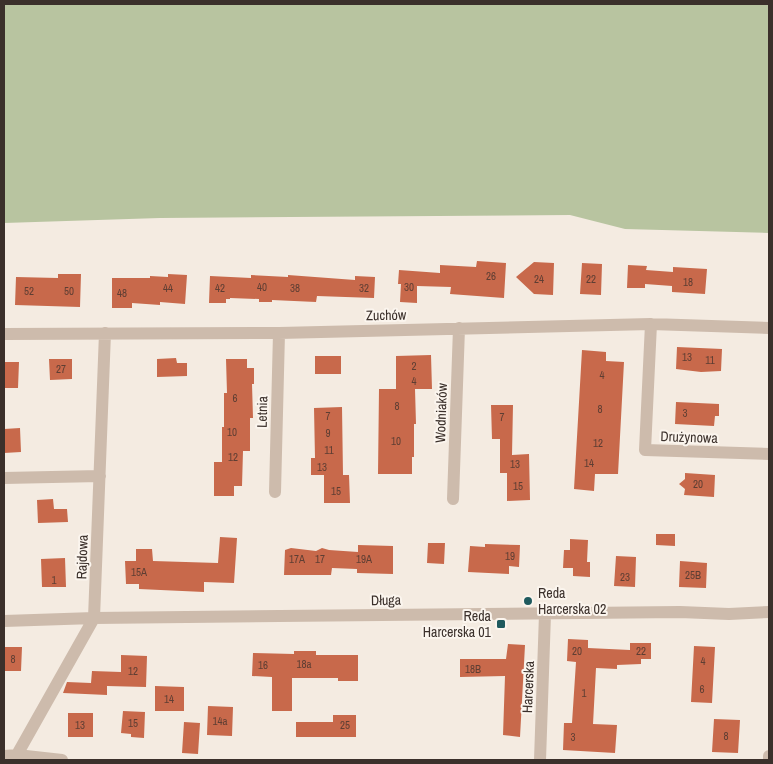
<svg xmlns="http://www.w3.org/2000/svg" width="773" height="764" font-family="'Archivo Narrow',sans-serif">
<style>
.green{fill:#b8c4a0}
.building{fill:#c8694b}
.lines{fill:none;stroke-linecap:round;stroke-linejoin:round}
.minor{stroke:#cdbbac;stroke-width:12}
.poi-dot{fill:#1f5a5e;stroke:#fbf5ee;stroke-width:2}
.labels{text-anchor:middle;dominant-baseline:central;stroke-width:4;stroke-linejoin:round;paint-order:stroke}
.number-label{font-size:11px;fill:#5e3e33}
.street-label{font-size:14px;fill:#3b302b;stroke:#fbf5ee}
.poi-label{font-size:14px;fill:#3b302b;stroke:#fbf5ee;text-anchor:start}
</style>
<rect width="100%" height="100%" fill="#f4ebe1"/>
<!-- green -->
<path class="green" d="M4 4H769V233L625 229 570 215 160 218 4 223Z"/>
<!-- building -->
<path class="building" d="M477 261 506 263 504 298 450 294 451 287 417 286V303L400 302 401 284H398L399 270 440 273V265L476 267Z
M534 262 554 263 553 295 534 294 516 277Z
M582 263 602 264 601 295 580 294Z
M628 265 647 266 646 270 673 272V267L707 269 705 294 672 292V286L645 284V288H627Z
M58 274H81L80 307 15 305 16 277 58 278Z
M168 274 187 275 185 304 160 302V305L132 303V308H112V278H150V276L168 277Z
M251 275 288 277V275L355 280V276L375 277 374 298 317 296 316 302 272 300V302H259V299L230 298V299H226V303H209L210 276 251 278Z
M677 347 722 349 721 371 701 372 676 369Z
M582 350 606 352V361L624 362 618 474H595L594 491 574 489Z
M431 355 432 389H415L416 424H414V457H412V474H378L379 389H396V356Z
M315 356H341V374H315Z
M176 358 177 363H187V376L157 377V359Z
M49 359H72V379L50 380Z
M226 359H247V368H254V384H252L253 418H250V451H243L242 486H234V496H214V462H222V427H224V393H227Z
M4 362H19L18 388H4Z
M676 402 719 404V416H715L714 426 675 424Z
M491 405H513L512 455 529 454 530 500 507 501V473H500V439H492Z
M342 407 343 475H349L350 503H324V475H311V458H315L314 408Z
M20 428 21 452 4 453V429Z
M685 473 715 475 714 497 684 495 685 489 679 484 685 479Z
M53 499 54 509H67L68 522 38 523 37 500Z
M656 534H675V546L656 545Z
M220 537 237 538 234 583 204 582V592L139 589V584H126L125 561H136V549H152L153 561 218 563Z
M570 539 588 540 587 562H590V577L573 576V568H563L564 550H570Z
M428 543H445L444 564 427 563Z
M485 544 520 545 519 567 509 566V574L468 572 470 546 485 547Z
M358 545 393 546V574L357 573V569L332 568 331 575H284L285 550 291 548 316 551 322 548 329 550 358 552Z
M616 556 636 557 635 587 614 586Z
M65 558 66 587H42L41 559Z
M680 561 707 563 706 588 679 587Z
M568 639 588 640V648L630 650V643H651V659H641V664L617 665V669L596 668 593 724 617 725 615 753 563 750 564 723H572L576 662 567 661Z
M508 644 525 645 520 737 503 735 505 676 460 677V659H506Z
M694 646 715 647 712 703 691 702Z
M4 647H22L21 671H4Z
M294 651H316V655H358V681H338V678H292V711H272V677L252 676 253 653 294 654Z
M121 655 147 656 146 687 107 686V695L63 693 67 682 91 683 92 671 121 672Z
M155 686 184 687V711H155Z
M208 706 233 707 232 736 207 735Z
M123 711 145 712 144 738 131 737V734L121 733Z
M68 713H93V737H68Z
M333 715H356V737H296V722H333Z
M714 719 740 720 738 753 712 752Z
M184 722 200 723 198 754 182 753Z"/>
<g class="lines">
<!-- minor -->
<path class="minor" d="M651 324 645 450 769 454
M4 334 279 333 651 324 769 328
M4 478 100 476
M275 492 279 333
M453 499 459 328
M4 621 94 618 680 612 729 614 769 612
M4 756 17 755 62 760
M14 760 94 618 105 333
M540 760 545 614
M769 760V756"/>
</g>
<!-- markers -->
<g class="poi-dot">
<circle cx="528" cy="601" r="5"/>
<rect x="496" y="619" width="10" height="10" rx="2.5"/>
</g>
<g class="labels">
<!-- number labels -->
<g class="number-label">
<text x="491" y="276">26</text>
<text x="539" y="279">24</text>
<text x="591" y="279">22</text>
<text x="688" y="282">18</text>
<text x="262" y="287">40</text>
<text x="409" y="287">30</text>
<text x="168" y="288">44</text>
<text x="220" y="288">42</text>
<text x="295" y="288">38</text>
<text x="364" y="288">32</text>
<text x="29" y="291">52</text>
<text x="69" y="291">50</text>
<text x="122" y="293">48</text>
<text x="687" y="357">13</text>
<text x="710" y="360">11</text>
<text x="414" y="366">2</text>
<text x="61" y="369">27</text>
<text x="602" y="375">4</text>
<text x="414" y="381">4</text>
<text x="235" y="398">6</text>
<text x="397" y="406">8</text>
<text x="600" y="409">8</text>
<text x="685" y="413">3</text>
<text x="328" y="416">7</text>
<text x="502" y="417">7</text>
<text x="232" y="432">10</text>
<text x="328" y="433">9</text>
<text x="396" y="441">10</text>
<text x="598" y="443">12</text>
<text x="329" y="450">11</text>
<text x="233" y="457">12</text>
<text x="589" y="463">14</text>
<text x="515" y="464">13</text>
<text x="322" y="467">13</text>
<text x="698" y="484">20</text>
<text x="518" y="486">15</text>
<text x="336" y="491">15</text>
<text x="510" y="556">19</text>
<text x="297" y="559">17A</text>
<text x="320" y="559">17</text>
<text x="364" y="559">19A</text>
<text x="139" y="572">15A</text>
<text x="693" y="575">25B</text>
<text x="625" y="577">23</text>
<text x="54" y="580">1</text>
<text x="577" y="651">20</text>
<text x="641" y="651">22</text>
<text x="13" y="659">8</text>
<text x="703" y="661">4</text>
<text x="304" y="664">18a</text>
<text x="263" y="665">16</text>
<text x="473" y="669">18B</text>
<text x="133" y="671">12</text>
<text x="702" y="689">6</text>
<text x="584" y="693">1</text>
<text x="169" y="699">14</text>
<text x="220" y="721">14a</text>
<text x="133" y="723">15</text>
<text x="80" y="725">13</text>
<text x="345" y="725">25</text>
<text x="726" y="736">8</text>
<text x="573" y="737">3</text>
</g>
<!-- street labels -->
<g class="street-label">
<text transform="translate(386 315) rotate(-1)">Zuchów</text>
<text transform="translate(262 412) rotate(-89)">Letnia</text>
<text transform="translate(441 413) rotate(-88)">Wodniaków</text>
<text transform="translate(689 437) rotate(2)">Drużynowa</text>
<text transform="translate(82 557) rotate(-88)">Rajdowa</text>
<text transform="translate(386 600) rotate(-1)">Długa</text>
<text transform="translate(528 687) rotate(-88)">Harcerska</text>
</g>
<!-- poi labels -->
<g class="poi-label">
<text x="538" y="593">Reda<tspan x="538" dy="16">Harcerska 02</tspan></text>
<text x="491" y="616" text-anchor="end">Reda<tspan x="491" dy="16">Harcerska 01</tspan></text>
</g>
</g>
<!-- border -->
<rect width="773" height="764" fill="none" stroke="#3b302b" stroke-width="10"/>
</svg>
